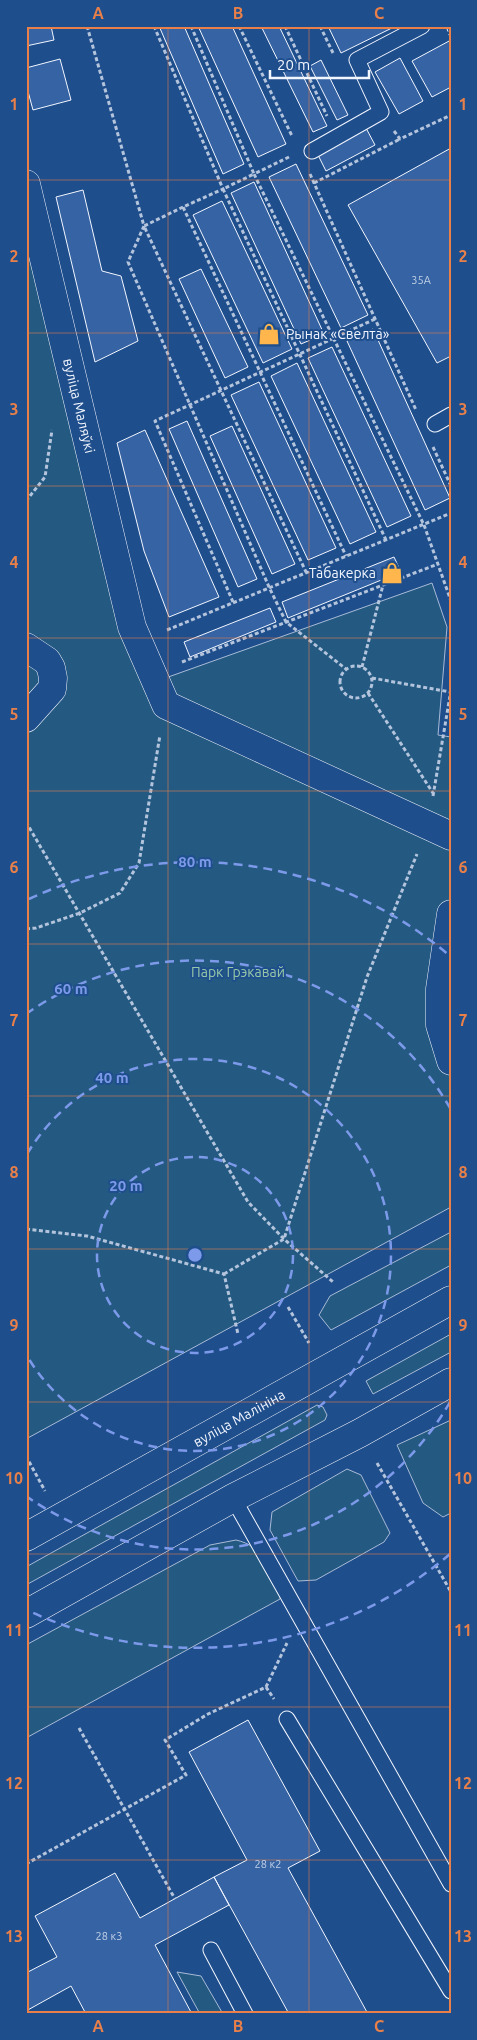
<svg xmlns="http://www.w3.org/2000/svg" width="477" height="2040" font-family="Ubuntu,sans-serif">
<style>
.green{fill:#245a82;stroke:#a8bbd7}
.building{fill:#3563a3;stroke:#f2f6ff}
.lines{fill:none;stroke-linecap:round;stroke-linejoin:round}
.lane-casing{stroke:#f2f6ff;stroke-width:17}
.street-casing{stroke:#f2f6ff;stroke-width:29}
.secondary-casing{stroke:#f2f6ff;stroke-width:29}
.path{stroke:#b3c4dc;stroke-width:3;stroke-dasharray:4 2.5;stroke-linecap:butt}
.lane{stroke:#1f4e8c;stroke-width:15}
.street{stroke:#1f4e8c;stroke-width:28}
.secondary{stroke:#1f4e8c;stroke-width:28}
.fence{stroke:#f2f6ff;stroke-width:1;stroke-dasharray:6 2.5;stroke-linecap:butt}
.grid{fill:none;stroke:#ea8049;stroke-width:1;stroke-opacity:0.55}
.ring{fill:none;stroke:#7d9aea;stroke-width:2.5;stroke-dasharray:9 6}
.labels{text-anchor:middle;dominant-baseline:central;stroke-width:4;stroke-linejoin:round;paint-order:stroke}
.number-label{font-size:11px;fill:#c3d1e8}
.poi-label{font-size:14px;fill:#f2f6ff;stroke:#1f4e8c;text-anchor:start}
.street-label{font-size:14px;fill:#f2f6ff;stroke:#1f4e8c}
.park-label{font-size:14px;fill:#97c8a6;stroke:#1f4e8c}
.centre{fill:#7d9aea;stroke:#1f4e8c;stroke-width:2.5}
.ring-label{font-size:15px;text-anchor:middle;font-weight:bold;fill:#7d9aea;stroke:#1f4e8c;stroke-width:4;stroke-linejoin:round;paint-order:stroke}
.neatline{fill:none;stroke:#ea8049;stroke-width:2}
.grid-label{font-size:16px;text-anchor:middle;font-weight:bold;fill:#ea8049}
</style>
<rect width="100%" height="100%" fill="#1f4e8c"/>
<!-- green -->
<path class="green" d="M26 202 157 681 432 583 447 627 438 735 451 737V1207L26 1439Z
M451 1232V1265L331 1330 319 1315 330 1296Z
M451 1334V1352L373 1394 366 1381Z
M317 1405 323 1407 327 1415 325 1420 26 1585V1567Z
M451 1420V1513L443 1517 423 1503 397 1445Z
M347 1469 361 1475 390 1533 384 1542 316 1580 298 1581 270 1530 272 1512Z
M236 1540C263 1546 269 1567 282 1589L280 1599 26 1738V1645L210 1545Z
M177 1972 201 1976 223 2014H200Z"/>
<!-- building -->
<path class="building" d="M26 26H51L54 40 26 46Z
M159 26H184L244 164 223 174Z
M198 26H232L286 144 258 157Z
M261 26H279L327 126 313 132Z
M328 26H396L341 53Z
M451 40V87L432 97 412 61Z
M400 58 423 101 399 114 375 72Z
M60 59 71 100 33 110 26 84V68Z
M321 60 348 115 337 120 310 66Z
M366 128 375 145 326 171 317 153Z
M451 148V356L437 363 348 205Z
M296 164 368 315 341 328 269 177Z
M254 182 324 334 301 344 231 193Z
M83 190 102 271 121 276 138 341 95 362 56 197Z
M222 201 292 349 263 363 193 215Z
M201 269 248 367 225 378 179 279Z
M373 329 450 498 425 510 347 341Z
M332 347 411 516 387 527 308 358Z
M297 363 376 532 350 544 271 376Z
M259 382 336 548 308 560 231 395Z
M187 421 257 579 238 587 169 429Z
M232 426 295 564 272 574 210 436Z
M145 430 219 597 169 617 144 551 117 443Z
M394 557 401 572 288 618 282 602Z
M270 608 276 622 190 657 184 642Z
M248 1720 320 1851 288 1868 368 2014H289L214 1877 247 1860 189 1752Z
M115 1873 140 1918 214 1877 229 1905 155 1945 192 2014H86L71 1986 26 2011V1973L57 1957 35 1916Z"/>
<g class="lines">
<!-- lane casing -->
<g class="lane-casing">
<path id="lane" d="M312 151 381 112 357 60 422 26
M435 424 451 415
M233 1498 451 1884
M287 1719 451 1991
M211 1950 245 2014"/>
</g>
<!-- street casing -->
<g class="street-casing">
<g id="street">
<path id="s1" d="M26 184 132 627 166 705 451 836"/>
<path d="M26 647 47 661 51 668 53 678 52 689 26 718"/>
<path d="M451 914 440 989V1025L451 1061"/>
</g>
</g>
<!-- secondary casing -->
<g class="secondary-casing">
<g id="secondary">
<path id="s2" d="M26 1537 451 1300"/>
<path d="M26 1614 233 1498 360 1433 451 1382"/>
</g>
</g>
<!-- path -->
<path class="path" d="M87 26 144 226 128 262 269 587 286 622 346 669
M154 26 223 189 183 207 346 556
M191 26 254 174 223 189 386 540
M239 26 292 136
M285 26 327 116
M320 26 333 53
M394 131 400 139 451 115
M289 157 254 174 424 525 451 601
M310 174 416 410
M314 183 400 139
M183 207 144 226 306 572
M433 447 451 486
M26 501 45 477 52 430
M233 602 155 421 375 319
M167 630 451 513
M182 662 438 564
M340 682a16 16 0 1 1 32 0a16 16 0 1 1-32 0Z
M362 667 383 585
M372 678 450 692
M368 693 433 793
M433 796 451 690
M26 822 248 1202 284 1239 333 1282
M26 929 36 928 80 913 120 893 139 863 160 735
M26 1229 87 1236 224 1274 238 1334
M224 1274 284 1239 367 977 417 854
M288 1307 309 1343
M26 1456 45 1491
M377 1463 451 1592
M266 1687 274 1699
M79 1728 175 1899
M26 1864 186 1775 165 1740 208 1714 266 1687 287 1643
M26 1966 29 1971"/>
<!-- lane -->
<use href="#lane" class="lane"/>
<!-- street -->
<use href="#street" class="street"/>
<!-- secondary -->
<use href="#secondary" class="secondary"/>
<!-- fence -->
<path class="fence" d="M446 26 451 40"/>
</g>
<!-- grid -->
<path class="grid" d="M168 26V2014M309 26V2014M26 180H451M26 333H451M26 486H451M26 638H451M26 791H451M26 944H451M26 1096H451M26 1249H451M26 1402H451M26 1554H451M26 1707H451M26 1860H451"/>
<!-- distance rings -->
<g class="ring">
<circle cx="195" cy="1255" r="98"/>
<path d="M27 1154A196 196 0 1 1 27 1356"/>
<path d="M450 1402A294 294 0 0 1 26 1496M26 1014A294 294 0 0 1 450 1108"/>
<path d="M450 1554A393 393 0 0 1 29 1611M29 899A393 393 0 0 1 450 956"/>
</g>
<!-- icons -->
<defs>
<g id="shop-bare" transform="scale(1.725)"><path d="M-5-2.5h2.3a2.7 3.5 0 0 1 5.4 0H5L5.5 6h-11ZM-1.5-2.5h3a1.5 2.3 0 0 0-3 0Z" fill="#ffb74d" stroke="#1f4e8c" stroke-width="2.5" paint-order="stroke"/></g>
</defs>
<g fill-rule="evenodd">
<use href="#shop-bare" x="269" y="334"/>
<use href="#shop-bare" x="392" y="573"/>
</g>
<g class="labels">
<!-- number labels -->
<g class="number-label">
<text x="421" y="280">35А</text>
<text x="268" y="1864">28 к2</text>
<text x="109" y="1936">28 к3</text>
</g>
<!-- poi labels -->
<g class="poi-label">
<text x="286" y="334">Рынак «Свелта»</text>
<text x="376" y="573" text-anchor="end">Табакерка</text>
</g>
<!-- street labels -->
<g class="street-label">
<text stroke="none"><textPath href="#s1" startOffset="228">вуліца Маляўкі</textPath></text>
<text stroke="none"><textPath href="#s2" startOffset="244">вуліца Малініна</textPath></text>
</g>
<!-- park labels -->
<g class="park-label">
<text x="238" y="972">Парк Грэкавай</text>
</g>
</g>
<circle cx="195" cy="1255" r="8" class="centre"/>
<g class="ring-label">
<text x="195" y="867">80 m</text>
<text x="71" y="994">60 m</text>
<text x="112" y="1083">40 m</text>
<text x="126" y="1191">20 m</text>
</g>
<!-- border -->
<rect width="477" height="2040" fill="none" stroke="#1f4e8c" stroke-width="55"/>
<!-- scale -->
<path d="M270 70v8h99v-8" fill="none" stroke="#f2f6ff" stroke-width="2.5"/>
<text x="277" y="70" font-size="15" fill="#f2f6ff" stroke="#1f4e8c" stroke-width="4" paint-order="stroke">20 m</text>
<rect x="28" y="28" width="422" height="1984" class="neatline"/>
<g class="grid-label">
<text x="98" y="19">A</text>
<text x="238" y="19">B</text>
<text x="379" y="19">C</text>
<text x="14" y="110">1</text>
<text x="463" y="110">1</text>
<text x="14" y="262">2</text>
<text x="463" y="262">2</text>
<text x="14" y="415">3</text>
<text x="463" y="415">3</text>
<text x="14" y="568">4</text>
<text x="463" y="568">4</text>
<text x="14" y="720">5</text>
<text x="463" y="720">5</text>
<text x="14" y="873">6</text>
<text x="463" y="873">6</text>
<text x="14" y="1026">7</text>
<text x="463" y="1026">7</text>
<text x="14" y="1178">8</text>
<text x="463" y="1178">8</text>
<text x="14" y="1331">9</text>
<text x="463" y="1331">9</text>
<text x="14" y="1484">10</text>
<text x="463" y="1484">10</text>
<text x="14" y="1636">11</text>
<text x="463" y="1636">11</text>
<text x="14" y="1789">12</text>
<text x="463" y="1789">12</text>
<text x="14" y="1942">13</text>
<text x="463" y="1942">13</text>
<text x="98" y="2032">A</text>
<text x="238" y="2032">B</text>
<text x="379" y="2032">C</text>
</g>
</svg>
